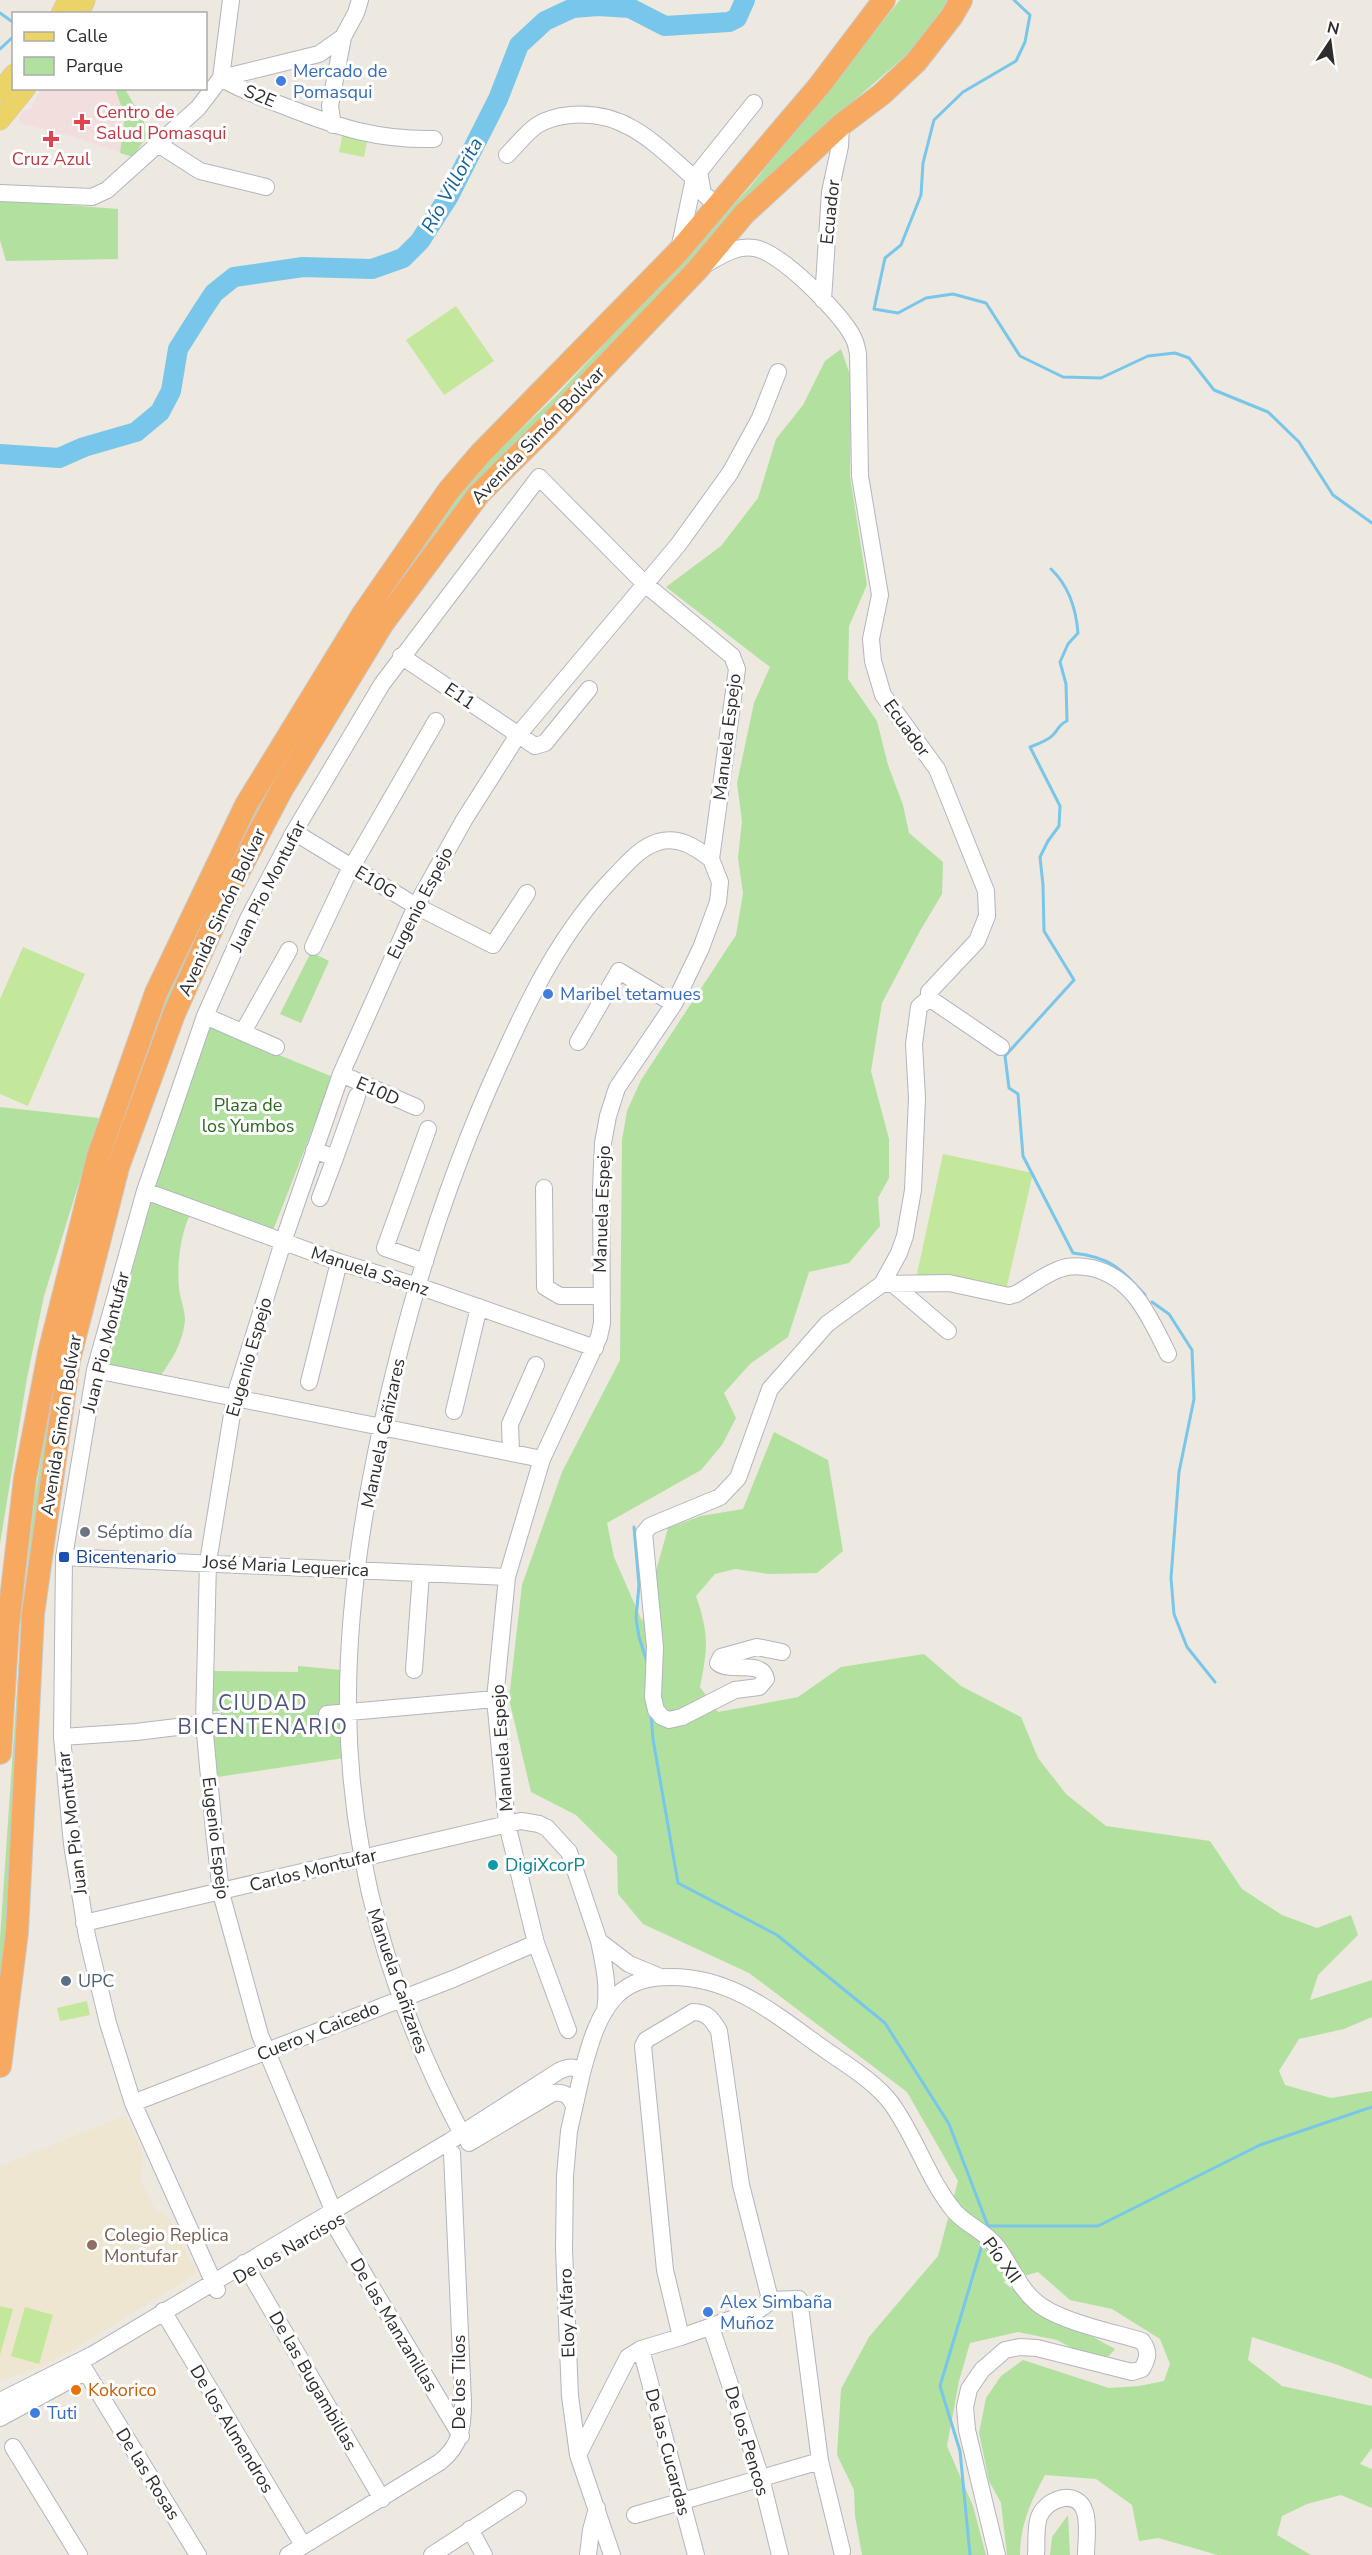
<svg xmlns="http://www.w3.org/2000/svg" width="1372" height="2555" font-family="'Nunito Sans',sans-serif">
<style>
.education{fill:#eee6d0}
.medical{fill:#f3dede}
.green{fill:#b2e19f}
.pitch{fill:#c4e89b}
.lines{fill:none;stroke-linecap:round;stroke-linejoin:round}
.stream{stroke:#78c6ea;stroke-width:3}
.river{stroke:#78c6ea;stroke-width:20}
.minor-casing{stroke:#b3b5bf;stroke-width:18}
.major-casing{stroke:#c8c8c8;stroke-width:21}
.highway-casing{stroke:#c8c8c8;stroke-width:24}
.minor{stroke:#fff;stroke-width:16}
.major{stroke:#ebd367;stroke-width:20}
.highway{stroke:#f8a960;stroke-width:22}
.shop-dot{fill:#3f7fe0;stroke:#fff;stroke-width:2}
.health-dot{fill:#e0444e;stroke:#fff;stroke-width:2}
.worship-dot{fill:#6b7280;stroke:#fff;stroke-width:2}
.transit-dot{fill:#1a4fb4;stroke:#fff;stroke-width:2}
.culture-dot{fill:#0f9aa8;stroke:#fff;stroke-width:2}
.service-dot{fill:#5c6f8a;stroke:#fff;stroke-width:2}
.education-dot{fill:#8d6e63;stroke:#fff;stroke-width:2}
.food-dot{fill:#e8710a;stroke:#fff;stroke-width:2}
.labels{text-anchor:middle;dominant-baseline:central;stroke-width:6;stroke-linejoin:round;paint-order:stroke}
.shop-label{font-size:18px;fill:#366cbe;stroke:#fff;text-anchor:start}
.street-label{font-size:18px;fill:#2d2d2d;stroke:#fff}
.health-label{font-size:18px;fill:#be3a42;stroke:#fff;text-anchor:start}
.park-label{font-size:18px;fill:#2a681e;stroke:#fff}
.worship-label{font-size:18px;fill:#5b616d;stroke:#fff;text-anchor:start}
.transit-label{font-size:18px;fill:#164399;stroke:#fff;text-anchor:start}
.culture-label{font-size:18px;fill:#0d838f;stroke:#fff;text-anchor:start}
.service-label{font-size:18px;fill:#4e5e75;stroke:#fff;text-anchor:start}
.education-label{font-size:18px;fill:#785e54;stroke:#fff;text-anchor:start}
.food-label{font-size:18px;fill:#c56008;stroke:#fff;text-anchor:start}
.water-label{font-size:20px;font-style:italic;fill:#13659a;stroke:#fff}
.quarter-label{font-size:21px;letter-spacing:1.5px;fill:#4e547c;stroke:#fff}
</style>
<rect width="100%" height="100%" fill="#ede8e0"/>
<!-- education -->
<path class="education" d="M126 2115 143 2155 140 2180 155 2209 169 2218 197 2273 79 2346 41 2366 0 2381V2166Z"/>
<!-- medical -->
<path class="medical" d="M40 89H125L144 122 146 137 142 146 133 157 74 137 20 123 19 118 23 111 32 108Z"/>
<!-- green -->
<path class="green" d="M900 0H949L911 51 843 110 565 398 273 787 77 1289 0 2019V1939L22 1616 34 1502 58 1353 104 1168 158 1013 215 885 304 722 446 510 484 465 559 393 750 187Z
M115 89H125L144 122 146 137 133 157 120 153 125 116Z
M0 200 118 209V259L6 261 0 240Z
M841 349 851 378 850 476 867 585 849 626 848 679 877 721 888 765 903 805 909 833 943 862 942 894 920 931 882 1003 871 1071 889 1139V1178L878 1198 880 1226 849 1263 809 1272 788 1337 750 1364 724 1393 736 1418 722 1445 701 1470 607 1523 614 1557 642 1621 668 1528 701 1516 743 1509 774 1432 828 1460 843 1551 817 1573 769 1574 735 1569 715 1574 696 1596C709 1634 708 1648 700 1687L718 1712 798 1697 841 1667 924 1654 961 1686 1021 1717 1038 1758 1066 1794 1106 1826 1210 1841 1242 1889 1282 1915 1317 1928 1351 1915 1358 1935 1318 1975 1310 2000 1372 1980V2017L1344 2029 1299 2039 1279 2071 1285 2085 1331 2098 1372 2091V2379L1338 2365 1252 2337 1248 2360 1282 2386 1372 2406V2448L1360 2464 1372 2469V2508L1341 2495 1307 2504 1282 2516 1277 2535 1311 2555H1218L1158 2538 1139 2541 1132 2505 1096 2479 1045 2475C1031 2501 1020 2525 1020 2555H1007L1001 2503 989 2481 979 2433 986 2398 1001 2376 1023 2360 1109 2388 1139 2386 1164 2381 1170 2364 1160 2339 1112 2309 1070 2300 1038 2272 1003 2282 1037 2306 1115 2349 1109 2356H1087L1057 2340 1018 2332 970 2343 959 2381 947 2446 973 2506 986 2555H862L855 2516 854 2490 837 2455 841 2389 869 2337 938 2256 958 2181 907 2092 749 1973 643 1924 618 1894 617 1856 576 1815 531 1792 509 1699 522 1585 562 1472 620 1360 622 1140 627 1111 641 1080 736 935 743 893 738 858 742 821 737 783 754 703 770 667 666 587 721 546 758 498 776 439 803 405 825 361Z
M311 952 329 961 301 1023 280 1014Z
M208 1026 333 1077 272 1233 154 1187Z
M0 1107 99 1118 44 1296 27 1378 0 1544Z
M151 1198 190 1214C180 1237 177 1263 179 1288 180 1299 185 1309 185 1320 183 1342 173 1358 161 1375L108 1364Z
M298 1666 342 1670 344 1758 217 1777 213 1728 222 1727 221 1711H212V1671L298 1672Z
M1068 2515 1070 2555H1050L1052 2537Z"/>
<!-- pitch -->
<path class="pitch" d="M343 132 368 137 364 157 339 152Z
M456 306 494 361 444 395 406 340Z
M23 947 85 974 28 1106 0 1094V999Z
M943 1154 1033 1173 1003 1303 915 1283Z
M253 1704H275V1728L253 1727Z
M87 2001 90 2015 60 2021 57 2008Z
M0 2306 13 2309 0 2355Z
M25 2307 53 2315 39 2364 11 2356Z"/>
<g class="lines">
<!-- stream -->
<path class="stream" d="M1014 0 1030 15 1025 42 1016 61 963 92 934 120 923 163 921 195 901 245 885 258 874 309 898 313 926 298 953 294 986 303 1020 356 1063 377 1101 378 1148 356 1175 353 1189 358 1214 390 1268 412 1299 442 1333 495 1372 523
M0 13 14 23
M0 49 14 36
M1051 569C1069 586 1076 608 1078 633L1068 644 1060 662 1066 684 1067 721C1058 725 1059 729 1053 735 1047 741 1038 744 1030 747L1060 806 1059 826 1048 841 1040 857 1043 885 1044 931 1074 980 1005 1056 1009 1088 1018 1094 1023 1156 1073 1253C1110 1257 1120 1268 1145 1295
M1152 1302 1169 1314 1192 1350 1194 1399 1179 1472 1171 1578 1174 1614 1187 1647 1215 1682
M634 1527 639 1585 636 1618 639 1637 647 1662
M651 1714 653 1739 678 1883 777 1935 885 2023 949 2124 988 2226H1098L1260 2145 1372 2107
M970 2555 960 2451 940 2386 983 2242"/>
<!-- river -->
<path class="river" d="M0 454 59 458 84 447 136 432 160 412 171 391 178 349 202 311 214 293 234 277 303 267 372 269 403 258 420 241 449 196 498 99 519 45 545 21 573 8 598 6 630 8 665 26 729 22 737 18 745 0"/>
<!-- minor casing -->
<g class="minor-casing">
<path id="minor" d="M221 78C242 91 266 99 289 108 341 128 377 140 434 139
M221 78 231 0
M333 125 330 106 343 37
M158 144 200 171 266 187
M507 155C516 146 526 133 536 126 546 119 560 116 571 115 626 110 656 145 694 178
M699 172 703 193 717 206
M0 193 92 197 107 190 198 108 221 78 319 54 343 37 356 13 360 0
M679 250 694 178 754 103
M706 264C721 256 736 245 754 248 780 251 841 313 853 337 856 342 857 349 858 354L860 476 880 595 871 639 873 661 883 695 937 769 986 891 987 916 977 941 929 992V998L919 1007 914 1044 917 1098 913 1190 905 1236 899 1253 882 1284 827 1324 770 1389 738 1478 720 1497 650 1526 644 1533 655 1647 653 1697 656 1710 662 1717 669 1720 682 1717 735 1690 759 1687 766 1679C762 1659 731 1673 718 1663L721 1657 757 1647 782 1652
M823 300 830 192 840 146 841 125
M401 656 535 746 545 743 589 689
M294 832 416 906 493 945 527 893
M313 947 346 877 436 721
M929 998 1001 1047
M205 1016 276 1047
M243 1032 289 950
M578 1042 619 971 674 1004
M341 1074 416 1107
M314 1150 335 1158 357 1096
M544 1188 545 1287 560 1296H600
M145 1191 339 1262 418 1286 595 1348
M320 1198 335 1158
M425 1262 385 1248 428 1129
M882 1284 949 1283 1009 1296 1016 1294C1030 1286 1045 1274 1060 1269 1070 1265 1082 1266 1092 1268 1134 1278 1150 1318 1168 1354
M894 1285 948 1331
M95 1370 542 1459
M309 1382 339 1262
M454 1411 479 1307
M511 1452 510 1424 536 1365
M64 1557 507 1577
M414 1670 421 1573
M327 1714 495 1699
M62 1737 136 1732 218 1722
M84 1923 521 1821 539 1824 547 1828 569 1852 599 1941 629 1964 658 1976
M599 1941C604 1965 609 1986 605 2011
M693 2012C707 2012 712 2019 719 2031L741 2185 769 2295 767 2304 760 2309 681 2337 665 2270 643 2046 646 2040Z
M582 2073C589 2047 597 2015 617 1995 633 1980 651 1977 671 1977 728 1977 769 2009 813 2041 838 2060 872 2078 891 2103 916 2137 928 2180 955 2212 968 2226 986 2232 997 2247 1011 2265 1018 2287 1036 2302 1057 2321 1113 2332 1142 2341 1150 2352 1148 2358 1142 2369L1132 2372 1037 2348 1020 2347 1005 2350 982 2370 969 2389 965 2407 967 2430 997 2555
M133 2103 453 1979 536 1943
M462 2134C391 2000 350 1863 348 1710 347 1615 361 1521 381 1429 408 1304 447 1179 500 1063 530 996 562 931 613 878 627 864 639 848 658 842 679 836 695 847 711 859
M469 2143 553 2093C565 2092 569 2095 574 2106
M333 2210 260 2035 221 1893 214 1831 204 1723 208 1562 235 1396 283 1242 341 1074 416 906 464 820 518 735 678 545 730 473 760 418 778 372
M328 2214 461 2436
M244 2263 382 2499
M217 2290 133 2103 108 2023 87 1936 72 1844 62 1737 64 1557 95 1370 145 1191 205 1016 248 919 294 832 382 684 539 477 645 584 732 656 737 669 711 859 720 882 718 902 701 948 674 1004 617 1088 608 1116 603 1143 601 1189 602 1323 599 1337 542 1459 507 1577 495 1699 507 1824 536 1943 568 2030
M768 2300 799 2299 820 2461 842 2551
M163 2311 303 2545
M711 2327 761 2478 780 2555
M641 2349 696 2555
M80 2362 198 2555
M0 2401 92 2355 450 2141 559 2071C568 2067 575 2065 582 2073L569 2131 565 2176 564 2249 570 2396 578 2455 612 2555
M0 2418 81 2374
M13 2447 79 2555
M578 2455 628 2357 641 2349 681 2337
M635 2515 820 2461
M470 2529 484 2555
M288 2555 440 2462C461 2445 463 2428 463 2402L452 2153
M432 2555 518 2499
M588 2555 591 2530 597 2508
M1036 2555C1037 2544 1035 2528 1039 2517 1046 2498 1078 2488 1085 2512 1089 2525 1086 2542 1086 2555"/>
</g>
<!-- major casing -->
<g class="major-casing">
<path id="major" d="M61 14 68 0
M79 14 85 0
M0 91 14 74
M0 120 26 88"/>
</g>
<!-- highway casing -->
<g class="highway-casing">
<path id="highway" d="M0 1753 8 1625 25 1478 49 1353 98 1157 156 993 246 805 363 614 449 490 480 454 678 252 819 86 884 0
M0 2066 17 1932 33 1614 69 1360 118 1167 174 1014 230 888 282 789 383 623 479 494 547 427 698 269 744 214 841 125 882 94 916 62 952 16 961 0"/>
</g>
<!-- minor -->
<use href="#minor" class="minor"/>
<!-- major -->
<use href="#major" class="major"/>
<!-- highway -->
<use href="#highway" class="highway"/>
</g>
<!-- markers -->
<g class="shop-dot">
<circle cx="281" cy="81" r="6"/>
<circle cx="548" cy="994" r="6"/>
<circle cx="708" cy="2312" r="6"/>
<circle cx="35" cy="2413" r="6"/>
</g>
<g class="health-dot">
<path d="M79 113h6v6h6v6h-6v6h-6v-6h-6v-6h6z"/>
<path d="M48 130h6v6h6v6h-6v6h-6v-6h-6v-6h6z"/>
</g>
<circle class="worship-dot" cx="85" cy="1532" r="6"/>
<rect class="transit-dot" x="58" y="1551" width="12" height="12" rx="3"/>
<circle class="culture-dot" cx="493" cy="1865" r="6"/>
<circle class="service-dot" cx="66" cy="1981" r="6"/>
<circle class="education-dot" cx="92" cy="2245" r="6"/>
<circle class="food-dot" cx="76" cy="2390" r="6"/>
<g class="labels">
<!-- shop labels -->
<g class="shop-label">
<text x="293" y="71">Mercado de<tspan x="293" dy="21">Pomasqui</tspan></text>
<text x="560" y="994">Maribel tetamues</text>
<text x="720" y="2302">Alex Simbaña<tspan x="720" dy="21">Muñoz</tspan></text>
<text x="47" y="2413">Tuti</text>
</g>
<!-- street labels -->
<g class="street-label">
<text transform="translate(260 96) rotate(22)">S2E</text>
<text transform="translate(830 212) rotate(-84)">Ecuador</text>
<text transform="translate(538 435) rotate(-46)">Avenida Simón Bolívar</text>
<text transform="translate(460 696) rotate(34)">E11</text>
<text transform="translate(907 728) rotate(54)">Ecuador</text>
<text transform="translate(727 737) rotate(-83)">Manuela Espejo</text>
<text transform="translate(376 882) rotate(31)">E10G</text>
<text transform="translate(268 886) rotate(-63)">Juan Pio Montufar</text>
<text transform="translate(420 903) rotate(-63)">Eugenio Espejo</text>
<text transform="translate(222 912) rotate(-65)">Avenida Simón Bolívar</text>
<text transform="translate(378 1091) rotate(24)">E10D</text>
<text transform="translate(602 1209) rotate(-88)">Manuela Espejo</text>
<text transform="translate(370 1271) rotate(18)">Manuela Saenz</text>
<text transform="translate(106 1342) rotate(-76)">Juan Pio Montufar</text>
<text transform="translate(249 1357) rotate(-74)">Eugenio Espejo</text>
<text transform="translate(61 1425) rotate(-81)">Avenida Simón Bolívar</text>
<text transform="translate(383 1433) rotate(-78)">Manuela Cañizares</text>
<text transform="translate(286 1566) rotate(3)">José Maria Lequerica</text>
<text transform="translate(502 1748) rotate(-94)">Manuela Espejo</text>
<text transform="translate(72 1823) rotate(-97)">Juan Pio Montufar</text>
<text transform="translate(216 1838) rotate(83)">Eugenio Espejo</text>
<text transform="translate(313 1870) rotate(-14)">Carlos Montufar</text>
<text transform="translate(398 1981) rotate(71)">Manuela Cañizares</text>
<text transform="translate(318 2031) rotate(-22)">Cuero y Caicedo</text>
<text transform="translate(289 2248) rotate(-30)">De los Narcisos</text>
<text transform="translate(1002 2260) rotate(54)">Pío XII</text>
<text transform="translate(567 2313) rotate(-92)">Eloy Alfaro</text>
<text transform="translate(394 2325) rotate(59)">De las Manzanillas</text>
<text transform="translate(313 2381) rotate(60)">De las Bugambillas</text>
<text transform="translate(459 2382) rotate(-90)">De los Tilos</text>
<text transform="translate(232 2429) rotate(59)">De los Almendros</text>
<text transform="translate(747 2441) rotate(73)">De los Pencos</text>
<text transform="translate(668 2452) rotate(75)">De las Cucardas</text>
<text transform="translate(148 2474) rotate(58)">De las Rosas</text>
</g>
<!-- health labels -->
<g class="health-label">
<text x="96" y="112">Centro de<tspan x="96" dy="21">Salud Pomasqui</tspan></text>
<text x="51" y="159" text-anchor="middle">Cruz Azul</text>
</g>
<!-- park labels -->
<g class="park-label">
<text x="248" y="1105">Plaza de<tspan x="248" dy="21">los Yumbos</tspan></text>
</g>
<!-- worship labels -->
<g class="worship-label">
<text x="97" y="1532">Séptimo día</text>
</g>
<!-- transit labels -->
<g class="transit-label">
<text x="76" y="1557">Bicentenario</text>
</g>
<!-- culture labels -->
<g class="culture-label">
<text x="505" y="1865">DigiXcorP</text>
</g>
<!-- service labels -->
<g class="service-label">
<text x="78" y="1981">UPC</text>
</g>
<!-- education labels -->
<g class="education-label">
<text x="104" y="2235">Colegio Replica<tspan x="104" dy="21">Montufar</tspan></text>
</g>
<!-- food labels -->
<g class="food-label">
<text x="88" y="2390">Kokorico</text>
</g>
<!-- water labels -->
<g class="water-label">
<text transform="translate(452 185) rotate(-61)">Río Villorita</text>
</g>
<!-- quarter labels -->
<g class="quarter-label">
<text x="263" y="1703">CIUDAD<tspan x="263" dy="24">BICENTENARIO</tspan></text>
</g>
</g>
<!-- legend -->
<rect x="12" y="12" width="195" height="78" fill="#ffffff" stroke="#ababab" stroke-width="1.5"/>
<rect x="24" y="32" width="30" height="9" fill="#ebd367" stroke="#ababab" stroke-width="1.5"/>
<text x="66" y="42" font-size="18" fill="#2d2d2d">Calle</text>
<rect x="24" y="57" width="30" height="18" fill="#b2e19f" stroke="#ababab" stroke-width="1.5"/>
<text x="66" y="72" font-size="18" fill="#2d2d2d">Parque</text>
<!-- north arrow -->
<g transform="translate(1330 42) rotate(13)" stroke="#ffffff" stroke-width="4.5" paint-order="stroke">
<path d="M0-4.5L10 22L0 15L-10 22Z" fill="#2d2d2d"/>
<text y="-9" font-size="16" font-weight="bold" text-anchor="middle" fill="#2d2d2d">N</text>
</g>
</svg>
